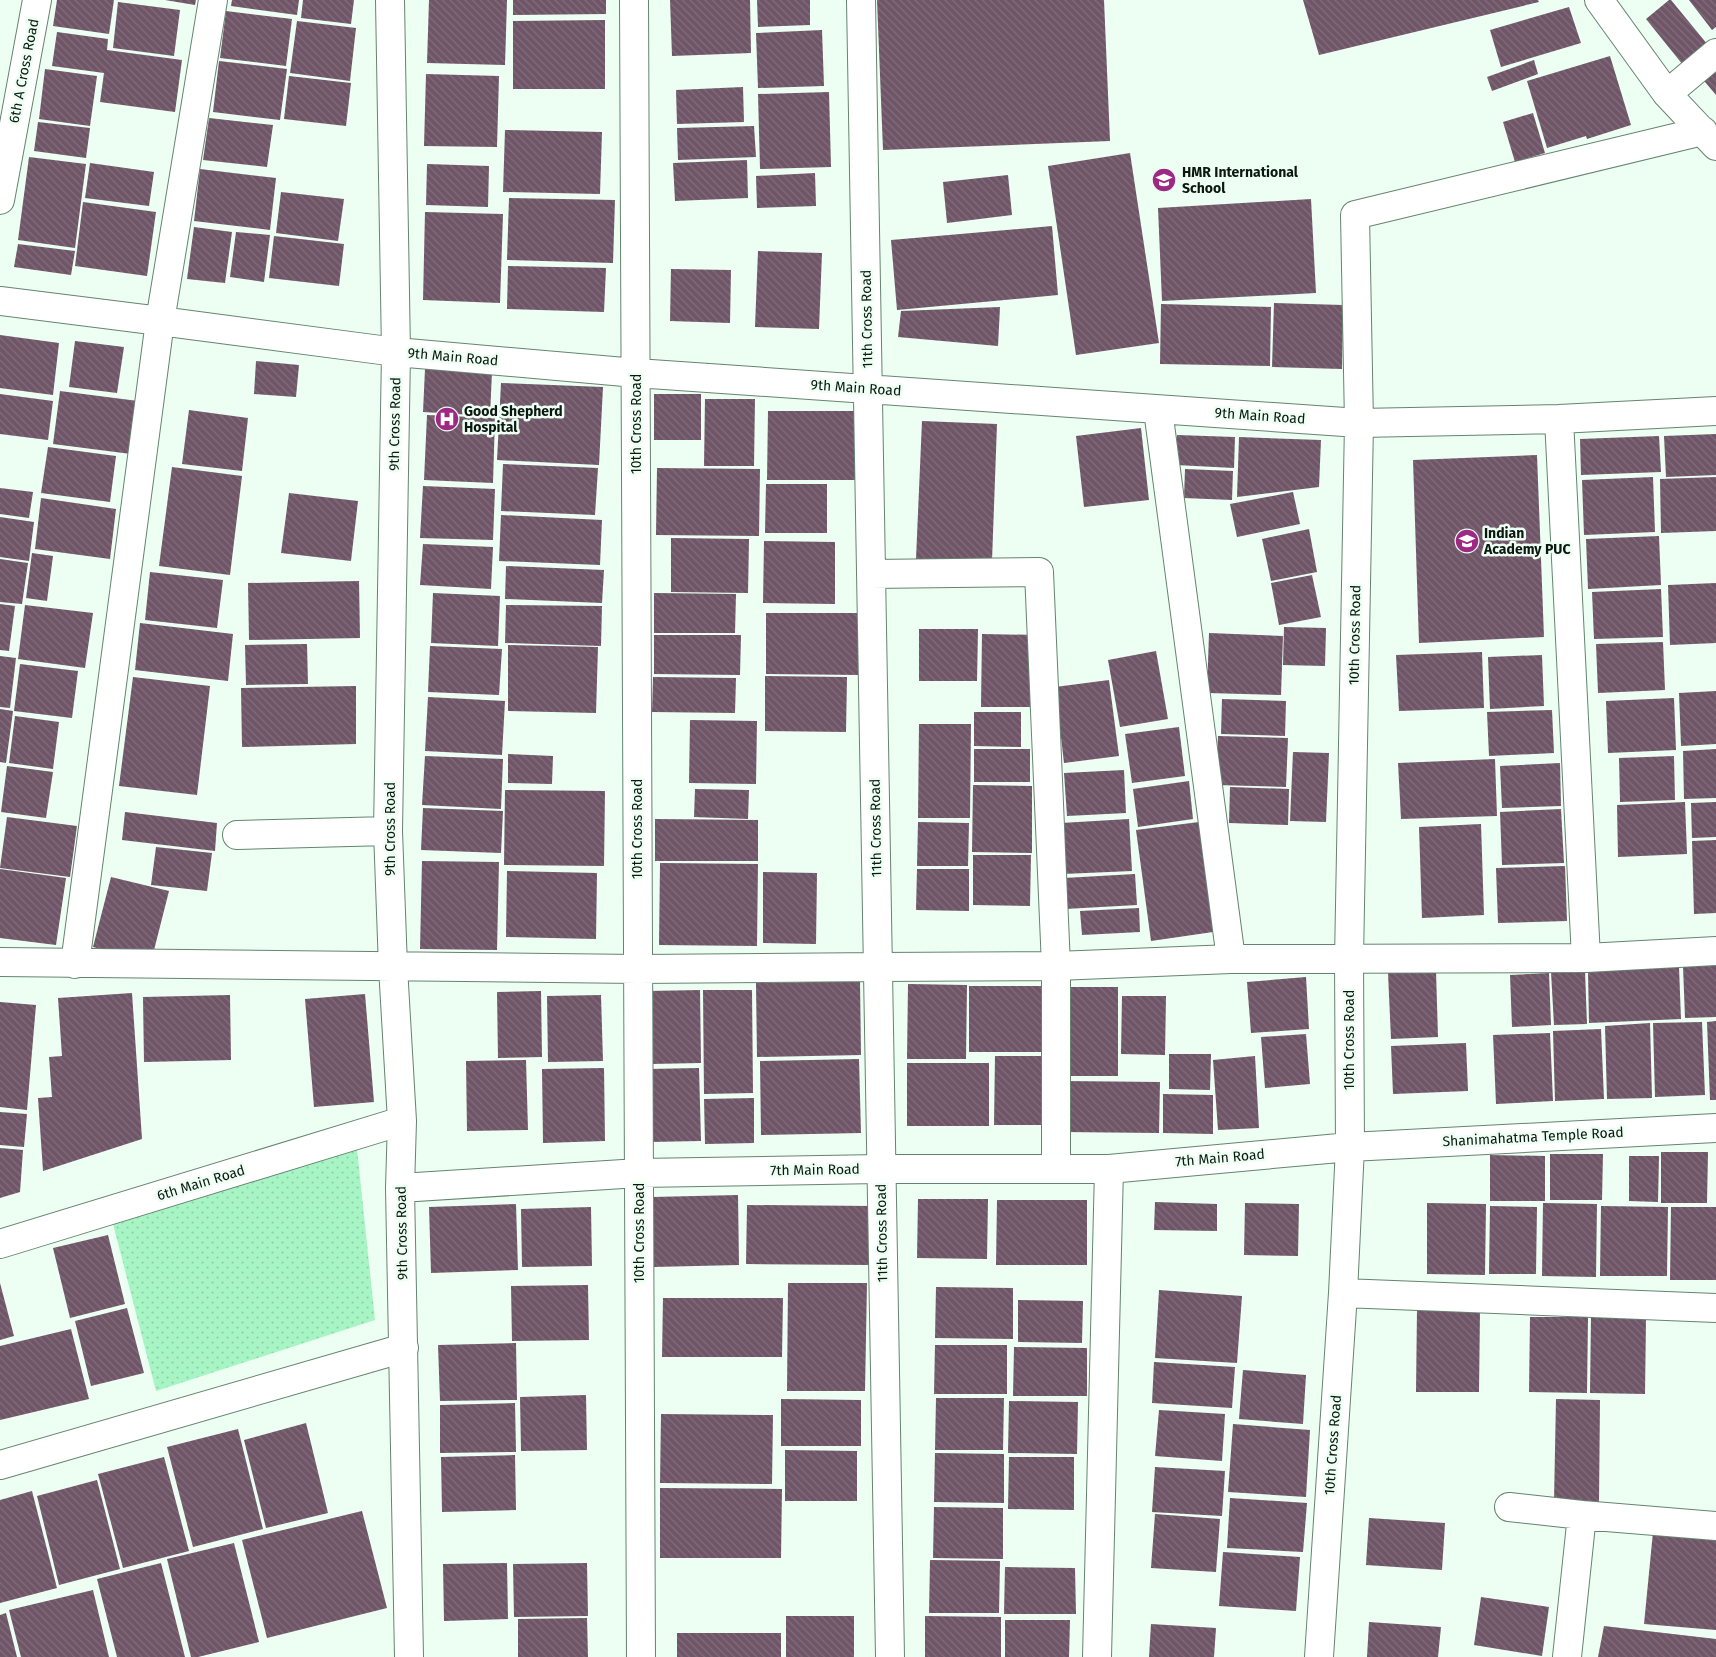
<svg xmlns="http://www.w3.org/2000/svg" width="1716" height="1657" font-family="'Fira Sans',sans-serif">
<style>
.grass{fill:url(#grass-dots)}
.building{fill:url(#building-back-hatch)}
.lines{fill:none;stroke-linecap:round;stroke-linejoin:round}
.minor-casing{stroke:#668370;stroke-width:30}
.minor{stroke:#fff;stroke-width:28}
.labels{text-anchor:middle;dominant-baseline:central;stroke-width:5;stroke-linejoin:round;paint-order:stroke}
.street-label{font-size:14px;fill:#0c1710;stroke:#ecfff2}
.poi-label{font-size:14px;font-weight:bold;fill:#0c1710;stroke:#ecfff2;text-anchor:start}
</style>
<defs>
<pattern id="grass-dots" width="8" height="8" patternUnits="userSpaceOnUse" patternTransform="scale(1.25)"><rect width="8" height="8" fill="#a7f5c4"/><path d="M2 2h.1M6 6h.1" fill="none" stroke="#8fd1a7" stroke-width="1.8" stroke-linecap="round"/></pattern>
<pattern id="building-back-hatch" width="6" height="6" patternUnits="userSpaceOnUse" patternTransform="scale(1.25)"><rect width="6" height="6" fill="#6f5567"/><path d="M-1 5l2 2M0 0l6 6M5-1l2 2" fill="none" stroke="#816e7b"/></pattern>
</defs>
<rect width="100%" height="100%" fill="#ecfff2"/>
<!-- grass -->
<path class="grass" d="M357 1149 375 1320 156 1391 112 1220Z"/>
<!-- building -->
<path class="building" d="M57 0H114L109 34 53 26Z
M165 0H196L195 5Z
M232 0H299L297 15 231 6Z
M303 0H354L351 24 301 18Z
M429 0H507L505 65 427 63Z
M513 0H606V14L513 15Z
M670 0H750L751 53 672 56Z
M757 0H810V25L758 27Z
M877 0H1104L1110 141 883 150Z
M1303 0H1538L1539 2 1319 55Z
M1669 0H1671L1708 45 1683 65 1646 19Z
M1689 0H1716V27L1712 30Z
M118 2 180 10 174 56 113 48Z
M1569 7 1581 43 1501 67 1490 30Z
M226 11 292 19 286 66 220 58Z
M605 20V89H513V21Z
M297 21 356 28 350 81 290 73Z
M822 30 824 86 758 88 756 33Z
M57 32 108 39 107 50 182 60 175 112 100 102 104 73 52 66Z
M1610 56 1631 125 1587 139 1586 136 1547 148 1527 81Z
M1534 60 1538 74 1492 91 1487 77Z
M219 61 287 69 280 120 213 112Z
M1716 62V95L1700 76Z
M45 69 97 76 90 126 39 119Z
M426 74 499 76 497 147 424 146Z
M289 76 351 83 346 126 284 119Z
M743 87 744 122 677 124 676 90Z
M829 92 831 167 760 169 758 94Z
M1533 113 1545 153 1515 162 1503 122Z
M209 118 273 125 267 167 203 160Z
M38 122 90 128 86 158 34 151Z
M754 126 756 157 678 160 677 128Z
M505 130 602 132 600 194 503 192Z
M1130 153 1159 343 1076 355 1048 166Z
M29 157 86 164 75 248 18 240Z
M747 160 748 198 675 201 673 163Z
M90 163 154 172 149 206 85 198Z
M427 164 489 166 488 207 426 205Z
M200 169 276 178 270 230 194 221Z
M815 173 816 206 757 208 756 176Z
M1008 175 1012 215 947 223 943 182Z
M281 192 344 199 338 241 276 233Z
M509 198 615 200 613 263 507 260Z
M1311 199 1316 293 1162 301 1158 208Z
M83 202 156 212 147 276 75 266Z
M425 212 503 214 500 303 423 300Z
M1052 226 1058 295 897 310 891 240Z
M194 227 232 232 225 283 187 279Z
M236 232 270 235 264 282 230 277Z
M274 236 344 244 339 286 269 278Z
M18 244 75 251 71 275 14 267Z
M758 251 822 253 819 329 755 327Z
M508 266 606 268 604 312 507 309Z
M671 269 731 270 730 323 670 321Z
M1274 303 1343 305 1342 369 1272 367Z
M1161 304 1271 307 1270 366 1160 364Z
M1000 307 998 346 898 337 901 311Z
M0 335 59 343 53 395 0 388Z
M75 341 124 347 117 393 69 387Z
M256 361 299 365 296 397 254 394Z
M425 369 492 372 490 416 423 412Z
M501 383 603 387 599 465 497 460Z
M60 391 138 401 131 454 53 444Z
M0 394 53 401 48 440 0 434Z
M654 394H701V440H654Z
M705 399H755L754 466H704Z
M189 410 248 418 242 471 182 464Z
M768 411H859V480H767Z
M427 415 495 418 493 483 424 480Z
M922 421 997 424 992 561 916 559Z
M1141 428 1149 500 1084 507 1076 436Z
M1716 434V475L1666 477 1664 436Z
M1177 435 1235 437 1234 468 1176 465Z
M1659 436 1661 472 1581 475 1580 439Z
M1239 437 1321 440 1319 487 1237 497Z
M48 447 116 456 110 502 41 493Z
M1537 455 1544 637 1419 643 1413 460Z
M503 464 598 468 595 515 501 511Z
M172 467 242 476 230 575 159 566Z
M657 468 760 469 759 536 656 535Z
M1185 469 1233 471 1232 500 1184 498Z
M1653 477 1655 532 1584 535 1582 480Z
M1716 477V531L1661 533 1660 479Z
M766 484H827V533H765Z
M423 486 495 489 493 540 420 538Z
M0 488 33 492 29 518 0 514Z
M1293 492 1300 524 1237 537 1230 504Z
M289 493 358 501 351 561 281 553Z
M41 498 116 509 110 559 35 549Z
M501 515 602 520 600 565 499 561Z
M0 517 34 522 29 561 0 557Z
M1309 529 1317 572 1271 581 1262 539Z
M1659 536 1661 585 1588 589 1586 539Z
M671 538 749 539 748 593 671 592Z
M764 541 835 542V604L763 603Z
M423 544 493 547 491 589 420 585Z
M32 553 53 556 47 601 26 598Z
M0 559 28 563 22 604 0 602Z
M506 566 604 570 602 603 505 599Z
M150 572 223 580 217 628 145 620Z
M1312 575 1321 617 1279 625 1271 583Z
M359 581 360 638 249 640 248 583Z
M1716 583V643L1670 645 1668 585Z
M1661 589 1663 637 1594 639 1592 592Z
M433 593 500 596 498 646 431 643Z
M654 593 736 594 735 633H654Z
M0 604 15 606 9 651 0 650Z
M25 605 93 613 85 668 18 659Z
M506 605 602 606 601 646 505 643Z
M766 613H860V675L766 674Z
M140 623 233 634 228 681 135 670Z
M1284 627 1326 628 1325 666 1283 665Z
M919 629H978L977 681H919Z
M1209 633 1283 636 1281 695 1207 693Z
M982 634 1037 635 1036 707H981Z
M654 635H741L740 675 654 674Z
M1663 642 1665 690 1598 693 1596 644Z
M307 644 308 684 246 685 245 645Z
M508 645 598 647 596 713 508 711Z
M430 646 502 649 499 695 428 692Z
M1156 651 1168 719 1120 727 1108 660Z
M1482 652 1484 708 1399 711 1396 655Z
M1542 655 1544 706 1490 709 1488 657Z
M0 656 16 658 10 708 0 707Z
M20 664 78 671 72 718 14 711Z
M765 676 847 677 846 732 765 731Z
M133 677 210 686 197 795 119 786Z
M653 677 736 678 735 713 652 712Z
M1109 680 1119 756 1064 763 1055 687Z
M356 686V744L242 747 241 688Z
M1716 691V744L1681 746 1679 693Z
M428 697 505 701 502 755 425 751Z
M1674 698 1676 750 1608 753 1606 701Z
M1222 699 1286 701 1285 736 1221 734Z
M0 709 13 711 6 763 0 762Z
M1552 710 1554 753 1489 756 1487 712Z
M974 712H1021V747L974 746Z
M15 716 59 722 53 769 9 763Z
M690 720 757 721 756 784 689 783Z
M919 724H971L970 818H918Z
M1179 727 1185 776 1132 783 1125 734Z
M1218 736 1288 738 1286 787 1216 785Z
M974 749H1030V782H974Z
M1716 749V798L1684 799 1683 751Z
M1293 752 1329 753 1326 822 1290 821Z
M508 754 553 756 552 784 508 783Z
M425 756 503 759 501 809 422 805Z
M1674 756 1675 800 1620 802 1619 758Z
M1495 759 1497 816 1401 819 1398 763Z
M1560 763 1561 806 1502 808 1500 766Z
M7 766 53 772 46 818 1 812Z
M1124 770 1126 813 1067 816 1064 773Z
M1189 781 1193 819 1138 827 1133 789Z
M973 785 1032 786V853L972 852Z
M1230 787 1289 789 1288 825 1229 823Z
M695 789 749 790 748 819 694 817Z
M505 790 605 791 604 866 504 865Z
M1685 802 1687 854 1618 857 1617 805Z
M1716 802V837L1692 838 1691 803Z
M423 808 503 811 501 853 421 850Z
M1561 809 1564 863 1502 865 1500 812Z
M125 812 217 823 215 851 122 840Z
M7 817 77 826 70 877 0 868Z
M655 819 758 820V861H655Z
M1129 819 1132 871 1063 874 1061 823Z
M918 822 969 823 968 866H917Z
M1199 822 1213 932 1151 941 1136 830Z
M1481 824 1484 915 1422 918 1419 827Z
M1716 840V913L1694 914 1692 841Z
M156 847 212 853 207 891 151 885Z
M973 855H1031L1030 906 973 905Z
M422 861 499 862 497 950 420 949Z
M660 863 758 864 757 946 659 945Z
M1565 866 1567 921 1498 923 1496 868Z
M0 869 66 878 56 945 0 938Z
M917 869H969V911L916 910Z
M507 871 597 873 596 939 506 937Z
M763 872 817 873 816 944 763 943Z
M1135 874 1137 905 1065 909 1064 878Z
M111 877 169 891 151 962 93 947Z
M1139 908 1140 932 1082 935 1080 911Z
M1716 965V1017L1685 1018 1683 966Z
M1679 967 1681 1019 1589 1023 1588 970Z
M1436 971 1438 1037 1391 1039 1388 973Z
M1585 971 1587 1024 1554 1025 1551 972Z
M1549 973 1551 1025 1512 1027 1510 975Z
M1306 977 1309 1029 1251 1033 1247 982Z
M860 981 861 1055 757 1057 756 983Z
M908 984 967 985 966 1059H907Z
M969 986H1049L1048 1052H969Z
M1066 987H1118V1076H1065Z
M700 990 701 1063 650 1064 649 991Z
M703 990H752L753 1093 704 1094Z
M541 991 542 1057 498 1058 497 992Z
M132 993 142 1139 43 1171 38 1098 52 1097 49 1057 62 1056 58 998Z
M365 994 374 1102 314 1107 305 999Z
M230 995 231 1060 144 1062 143 997Z
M601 995 603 1061 548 1062 547 996Z
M1122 996H1166L1165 1055 1121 1054Z
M0 1002 36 1005 27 1110 0 1107Z
M1716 1021V1100H1710L1707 1022Z
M1702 1022 1705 1095 1655 1097 1653 1023Z
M1650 1023 1652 1098 1607 1099 1605 1026Z
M1601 1029 1604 1099 1555 1101 1553 1031Z
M1550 1033 1553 1101 1496 1104 1493 1035Z
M1306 1034 1310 1084 1265 1088 1261 1037Z
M1466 1043 1468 1091 1393 1094 1391 1046Z
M1169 1054H1211L1210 1090 1169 1089Z
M995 1056H1051V1125H994Z
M1255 1056 1259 1128 1218 1130 1213 1060Z
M859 1059 861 1133 761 1135 760 1061Z
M526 1060 528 1130 467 1131 466 1061Z
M907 1063H989V1126H907Z
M604 1068 605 1141 543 1143 542 1069Z
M699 1068 701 1141 650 1142 648 1069Z
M1064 1081 1160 1082 1159 1133 1063 1132Z
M1163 1094 1213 1095V1134L1163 1133Z
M754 1098V1143L705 1144 704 1099Z
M0 1112 27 1114 24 1147 0 1145Z
M0 1148 23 1150 20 1192 0 1198Z
M1661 1152H1708L1707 1203H1661Z
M1550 1154H1603L1602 1200H1550Z
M1490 1155 1545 1156V1201H1490Z
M1629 1156H1659L1658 1202 1629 1201Z
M738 1195 739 1265 653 1267 652 1197Z
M918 1199H988L987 1259 917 1258Z
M997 1200H1087V1265H996Z
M1155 1202 1217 1204V1231L1154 1230Z
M1245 1203 1299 1204 1298 1256 1244 1255Z
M1427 1203 1486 1204 1485 1275 1427 1274Z
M1543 1203 1597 1204 1596 1277 1542 1276Z
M516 1204 518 1270 431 1273 429 1207Z
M747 1205 872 1206 871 1265 746 1264Z
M1490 1206 1537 1207 1536 1274H1489Z
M1601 1206 1668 1207 1667 1276H1600Z
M591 1207 592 1266 522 1267 521 1209Z
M1671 1207H1716V1280H1670Z
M108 1235 125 1304 70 1318 53 1248Z
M0 1283 14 1336 0 1340Z
M788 1283H867L865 1391H787Z
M588 1285 589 1340 512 1341 511 1286Z
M936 1287 1013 1288V1339L935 1338Z
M1159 1290 1242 1296 1237 1363 1155 1358Z
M663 1298H783L782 1357H662Z
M1018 1300 1083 1301 1082 1343 1018 1342Z
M127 1308 144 1373 91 1386 75 1321Z
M1417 1309 1480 1310 1479 1392H1416Z
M1530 1317H1588L1587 1393 1529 1392Z
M1591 1317 1646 1318 1645 1394 1590 1393Z
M71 1329 89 1399 0 1420V1346Z
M516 1343 517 1400 440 1401 438 1345Z
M935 1345H1007V1394H934Z
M1014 1347 1087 1348V1396H1013Z
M1154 1362 1235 1367 1232 1408 1152 1403Z
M1243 1370 1306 1375 1303 1424 1239 1419Z
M586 1395 587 1450 521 1451 520 1397Z
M936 1398H1004L1003 1450H935Z
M781 1399 861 1400V1446H781Z
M1556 1399 1600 1400 1599 1502 1554 1501Z
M1009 1401 1078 1402 1077 1454 1008 1453Z
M515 1403 516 1452 440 1453V1405Z
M1159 1410 1225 1414 1222 1461 1155 1456Z
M661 1414 773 1415 772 1484 660 1483Z
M306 1423 328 1513 266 1528 244 1440Z
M1233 1424 1310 1430 1306 1497 1228 1492Z
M238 1429 263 1529 193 1547 167 1447Z
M785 1450 857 1451V1501H785Z
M935 1453 1004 1454V1503L934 1502Z
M515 1455 516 1510 442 1512 441 1457Z
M164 1457 189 1551 123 1568 98 1474Z
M1009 1457H1074V1510L1008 1509Z
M1155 1467 1225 1471 1222 1516 1152 1512Z
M97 1480 120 1569 59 1585 37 1496Z
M660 1488 782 1489 781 1558H660Z
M32 1491 57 1588 0 1603V1500Z
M1230 1498 1307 1503 1303 1552 1227 1548Z
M934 1507 1003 1508V1559L933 1558Z
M362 1511 387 1608 267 1638 242 1540Z
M1155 1514 1220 1519 1216 1572 1151 1568Z
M1369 1518 1445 1523 1442 1570 1366 1565Z
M1653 1532 1716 1538V1630L1644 1624Z
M234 1543 259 1642 198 1657H191L167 1559Z
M1223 1552 1300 1557 1296 1611 1219 1606Z
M930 1560 1000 1561 999 1613H929Z
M161 1563 185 1657H117L97 1579Z
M507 1563 508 1619 444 1621 443 1564Z
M587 1563 588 1616 514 1617 513 1564Z
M1005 1567 1075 1568 1076 1614H1004Z
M93 1590 109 1657H21L9 1610Z
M1481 1597 1549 1607 1542 1656 1474 1645Z
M6 1613 17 1657H0V1615Z
M786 1616H854V1657H786Z
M925 1616 1001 1617V1657H925Z
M587 1618 588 1657H518V1619Z
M1005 1620H1070L1069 1657H1005Z
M1369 1622 1441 1627 1438 1657H1367Z
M1151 1624 1216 1628 1214 1657H1149Z
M1604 1626 1716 1639V1657H1598Z
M677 1633H781V1657H677Z"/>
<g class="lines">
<!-- minor casing -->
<g class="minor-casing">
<path id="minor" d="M390 0 396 352 388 831 393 967 402 1121 400 1188 409 1657
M634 0 641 1657
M861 0 890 1657
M1599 0 1667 94 1716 146
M1667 94 1716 53
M0 200 37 0
M0 301 160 321 396 352 636 373 1359 423 1559 419 1716 411
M1158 410 1231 959
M1559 419 1586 958
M871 574 1039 572 1056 966V1169
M237 835 388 831
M0 962 638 969 878 967 1056 966 1231 959 1586 958 1716 951
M75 964 160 321 213 0
M400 1188 639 1173 880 1169H1109L1350 1147 1716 1128
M0 1244 402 1121
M1343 1293 1716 1308
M0 1465 404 1348
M1509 1507 1582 1515
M1097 1657 1109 1169
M1319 1657 1343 1293 1350 1147 1349 959 1359 423 1355 215 1703 131
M1567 1657 1582 1515 1716 1526"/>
</g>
<!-- minor -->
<use href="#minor" class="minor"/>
</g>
<!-- icons -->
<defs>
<g id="school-disc" transform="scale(1.25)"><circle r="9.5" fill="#9d2985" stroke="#ecfff2"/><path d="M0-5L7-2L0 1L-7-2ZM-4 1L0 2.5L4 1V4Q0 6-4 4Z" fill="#fff"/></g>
<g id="hospital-disc" transform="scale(1.25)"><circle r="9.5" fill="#9d2985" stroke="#ecfff2"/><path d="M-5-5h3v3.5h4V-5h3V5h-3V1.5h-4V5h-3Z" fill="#fff"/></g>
<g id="university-disc" transform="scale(1.25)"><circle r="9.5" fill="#9d2985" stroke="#ecfff2"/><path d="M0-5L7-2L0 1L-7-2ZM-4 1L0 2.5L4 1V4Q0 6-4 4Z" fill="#fff"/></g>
</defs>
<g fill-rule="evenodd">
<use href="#school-disc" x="1164" y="180"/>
<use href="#hospital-disc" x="447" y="419"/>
<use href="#university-disc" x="1467" y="541"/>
</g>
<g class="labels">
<!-- street labels -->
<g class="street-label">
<text transform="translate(24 71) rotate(-79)">6th A Cross Road</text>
<text transform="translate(867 319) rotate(-91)">11th Cross Road</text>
<text transform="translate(453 357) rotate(5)">9th Main Road</text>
<text transform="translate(856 388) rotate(4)">9th Main Road</text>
<text transform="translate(1260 416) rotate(4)">9th Main Road</text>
<text transform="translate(395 424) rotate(-89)">9th Cross Road</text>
<text transform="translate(636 424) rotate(-90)">10th Cross Road</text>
<text transform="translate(1355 635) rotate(-89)">10th Cross Road</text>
<text transform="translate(876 828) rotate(-91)">11th Cross Road</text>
<text transform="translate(390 829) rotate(-90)">9th Cross Road</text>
<text transform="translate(637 829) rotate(-90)">10th Cross Road</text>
<text transform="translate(1349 1040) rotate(-90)">10th Cross Road</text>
<text transform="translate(1533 1137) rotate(-3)">Shanimahatma Temple Road</text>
<text transform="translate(1220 1158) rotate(-5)">7th Main Road</text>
<text transform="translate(815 1170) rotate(-1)">7th Main Road</text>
<text transform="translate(201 1183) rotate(-17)">6th Main Road</text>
<text transform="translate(402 1233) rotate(-91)">9th Cross Road</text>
<text transform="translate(639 1233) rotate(-90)">10th Cross Road</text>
<text transform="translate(882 1233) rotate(-91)">11th Cross Road</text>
<text transform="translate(1333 1445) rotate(-86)">10th Cross Road</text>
</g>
<!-- poi labels -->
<g class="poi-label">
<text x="1182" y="172">HMR International<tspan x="1182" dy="16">School</tspan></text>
<text x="464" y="411">Good Shepherd<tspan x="464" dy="16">Hospital</tspan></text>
<text x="1484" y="533">Indian<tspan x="1484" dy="16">Academy PUC</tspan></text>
</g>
</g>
</svg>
